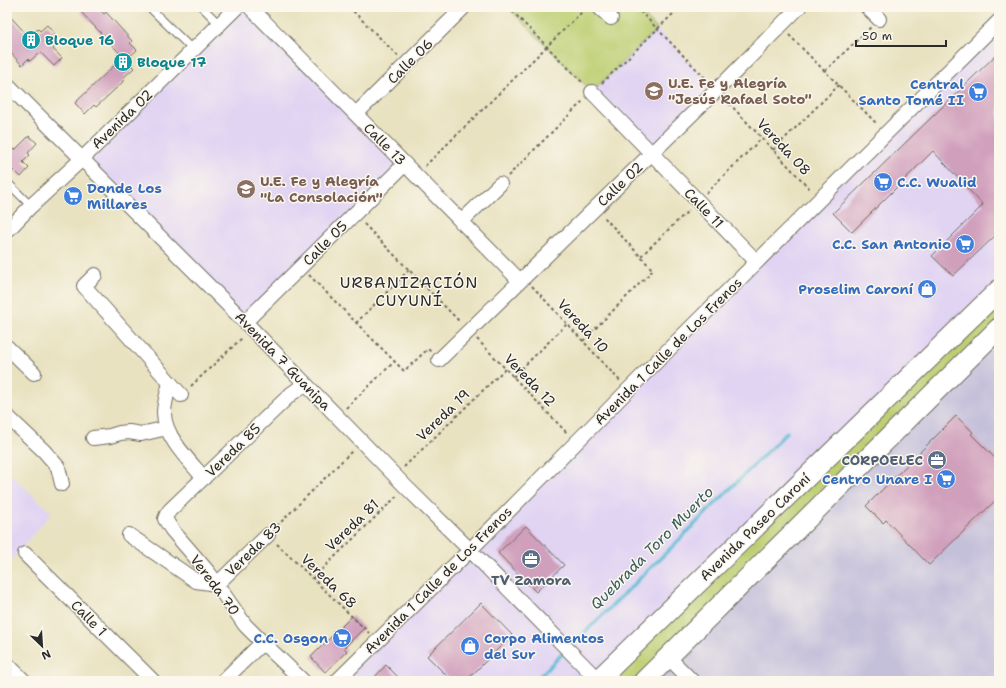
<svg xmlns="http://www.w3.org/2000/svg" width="1006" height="688" font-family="'Shantell Sans',sans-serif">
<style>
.built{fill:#e1d4f3}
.industrial{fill:#c5c0da}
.green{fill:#bdcf73;stroke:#747d4f}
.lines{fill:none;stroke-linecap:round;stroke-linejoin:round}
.stream{stroke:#53b9d1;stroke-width:3.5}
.building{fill:#d09fbc}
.lane-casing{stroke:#6e6b60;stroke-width:9}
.street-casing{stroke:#6e6b60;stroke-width:16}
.secondary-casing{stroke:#6e6b60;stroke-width:22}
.path{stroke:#6e6b60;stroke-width:2;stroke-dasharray:3 3;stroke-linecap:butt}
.lane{stroke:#fff;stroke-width:7}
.street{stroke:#fff;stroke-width:14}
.secondary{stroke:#fff;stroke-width:20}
.labels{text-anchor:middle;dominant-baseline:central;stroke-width:3;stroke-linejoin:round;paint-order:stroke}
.culture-label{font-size:14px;font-weight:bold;fill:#0d838f;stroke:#fbf7ec;text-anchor:start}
.street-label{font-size:14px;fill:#2b2b2b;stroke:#fbf7ec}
.education-label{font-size:14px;font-weight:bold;fill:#785e54;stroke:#fbf7ec;text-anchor:start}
.shop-label{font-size:14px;font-weight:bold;fill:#366cbe;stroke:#fbf7ec;text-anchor:end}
.service-label{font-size:14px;font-weight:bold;fill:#4e5e75;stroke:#fbf7ec;text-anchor:end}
.water-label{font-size:15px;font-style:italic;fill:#395d65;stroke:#fbf7ec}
.quarter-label{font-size:16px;letter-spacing:1px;fill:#2b2b2b;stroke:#fbf7ec}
</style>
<rect width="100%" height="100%" fill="#fbf7ec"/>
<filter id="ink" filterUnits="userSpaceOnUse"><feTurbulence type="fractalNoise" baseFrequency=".025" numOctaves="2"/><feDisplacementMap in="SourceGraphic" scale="8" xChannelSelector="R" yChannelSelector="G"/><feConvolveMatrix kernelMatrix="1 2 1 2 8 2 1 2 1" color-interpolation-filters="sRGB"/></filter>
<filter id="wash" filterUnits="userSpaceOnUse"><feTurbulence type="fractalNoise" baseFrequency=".012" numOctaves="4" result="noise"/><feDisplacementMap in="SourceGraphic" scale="16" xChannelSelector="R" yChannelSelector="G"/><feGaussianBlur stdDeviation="0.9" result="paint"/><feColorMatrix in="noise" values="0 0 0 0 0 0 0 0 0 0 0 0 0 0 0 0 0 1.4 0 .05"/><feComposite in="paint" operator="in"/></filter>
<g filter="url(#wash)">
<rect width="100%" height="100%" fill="#e9e2c1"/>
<!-- built -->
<path class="built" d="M237 7H250L405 164 245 322 82 159Z
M999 21V290L597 681H337Z
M657 29 716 90 651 153 592 92Z
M7 471 52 513 7 565Z"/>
<!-- industrial -->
<path class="industrial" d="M999 328V681H644Z"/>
<!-- green -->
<path class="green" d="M508 7H636L657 29 592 92Z
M999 290V328L644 681H597Z"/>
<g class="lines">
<!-- stream -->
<path class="stream" d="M570 647 681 538 787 432
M535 681 565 651"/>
</g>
<g id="blocks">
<!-- building -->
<path class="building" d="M86 7H97L104 14 106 12 132 41 130 43 137 50 126 60 81 12Z
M7 13 29 37 38 29 40 31 47 25 55 34 49 40 55 47 53 49 62 58 54 66 40 52 30 61 28 59 22 65 7 49Z
M999 52V232L953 276 932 256 983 205 933 151 852 232 833 213Z
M123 57 134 68 123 78 125 80 96 107 94 105 85 114 75 103Z
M29 136 37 143 28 153 30 155 23 162 29 168 21 177 14 170 12 172 7 167V142L15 150Z
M956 416 973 432 971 434 999 462V497L929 565 886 520 883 523 866 506Z
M526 526 564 565 536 592 498 553Z
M481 603 512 635 466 681H452L427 656Z
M352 616 364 628 344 648 347 651 325 672 311 657Z
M386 665 402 681H371Z"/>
</g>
</g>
<g filter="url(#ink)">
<use href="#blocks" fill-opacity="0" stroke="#6e6b60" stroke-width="1"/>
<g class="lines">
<!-- lane casing -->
<g class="lane-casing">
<path id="lane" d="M149 7 193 50
M202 7 219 24
M7 188 10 185 31 206"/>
</g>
<!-- street casing -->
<g class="street-casing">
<path id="street" d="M250 7 520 281
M599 7 611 18
M867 7 879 19
M7 84 245 322 406 487 470 550 598 680
M592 92 757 262
M356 114 464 7
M461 222 500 184
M7 231 31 206 82 159 237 7
M95 275 84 286 181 395
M245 322 405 164
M7 347 34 373
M439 360 727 80 799 7
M170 382C168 392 164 403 164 413 164 436 189 461 204 478
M7 416 44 451 58 467 62 484
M93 438 110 436 120 433 129 432 141 434 167 428
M129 535 196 581 217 584 268 535
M25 554 153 681
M668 657 692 681
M7 664 24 681
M223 681 262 643
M303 681 257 637 245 625 209 573 172 530 165 519 167 514 170 510 291 394 305 384
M337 681 470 550 629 389 999 21"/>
</g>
<!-- secondary casing -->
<g class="secondary-casing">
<path id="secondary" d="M597 681 999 290
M644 681 999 328"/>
</g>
<!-- path -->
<path class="path" d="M349 7 398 56
M508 7 583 83
M636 7 708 81
M789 35 877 124
M825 71 871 27
M602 83 680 7
M725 99 811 190
M773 150 839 85
M425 166 586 8
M508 176 583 101
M706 193 762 138
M364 224 460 322
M641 256 689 210
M309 275 404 371 428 349 431 352
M532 286 620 381
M356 323 409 270
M477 339 568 434
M583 341 653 270 603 216
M513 377 567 324
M191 386 243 337
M346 408 394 362
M404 467 505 369
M277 526 353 450
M277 544 369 633
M313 578 398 495"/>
<!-- lane -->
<use href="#lane" class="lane"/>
<!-- street -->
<use href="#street" class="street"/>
<!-- secondary -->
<use href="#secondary" class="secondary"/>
</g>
</g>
<!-- icons -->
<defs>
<g id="building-disc" transform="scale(1)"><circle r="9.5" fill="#0f9aa8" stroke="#fbf7ec"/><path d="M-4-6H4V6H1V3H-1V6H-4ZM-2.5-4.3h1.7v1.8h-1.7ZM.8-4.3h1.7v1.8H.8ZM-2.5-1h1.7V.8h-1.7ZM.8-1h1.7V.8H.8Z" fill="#fff"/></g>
<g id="school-disc" transform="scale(1)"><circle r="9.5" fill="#8d6e63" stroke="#fbf7ec"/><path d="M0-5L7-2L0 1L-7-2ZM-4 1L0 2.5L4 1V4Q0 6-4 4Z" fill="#fff"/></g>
<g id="supermarket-disc" transform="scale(1)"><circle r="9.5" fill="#3f7fe0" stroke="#fbf7ec"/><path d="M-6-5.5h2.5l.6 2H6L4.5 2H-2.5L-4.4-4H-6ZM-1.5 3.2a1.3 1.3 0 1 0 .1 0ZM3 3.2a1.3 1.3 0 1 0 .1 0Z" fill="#fff"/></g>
<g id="shop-disc" transform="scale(1)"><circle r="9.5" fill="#3f7fe0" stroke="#fbf7ec"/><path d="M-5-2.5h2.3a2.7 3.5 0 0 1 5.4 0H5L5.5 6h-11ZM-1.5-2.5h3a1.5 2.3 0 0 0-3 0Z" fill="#fff"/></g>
<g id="office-disc" transform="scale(1)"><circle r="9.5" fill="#5c6f8a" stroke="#fbf7ec"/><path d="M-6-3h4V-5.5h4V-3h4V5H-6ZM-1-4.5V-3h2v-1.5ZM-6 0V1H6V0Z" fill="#fff"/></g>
</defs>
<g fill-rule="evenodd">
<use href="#building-disc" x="31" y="40"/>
<use href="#building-disc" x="123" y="62"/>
<use href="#school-disc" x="654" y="91"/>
<use href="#supermarket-disc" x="978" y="92"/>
<use href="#supermarket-disc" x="883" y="182"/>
<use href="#school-disc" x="246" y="189"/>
<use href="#supermarket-disc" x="73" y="196"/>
<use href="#supermarket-disc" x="965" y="244"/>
<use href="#shop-disc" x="927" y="289"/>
<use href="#office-disc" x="937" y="460"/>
<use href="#supermarket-disc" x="946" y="479"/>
<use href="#office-disc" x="531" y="559"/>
<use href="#supermarket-disc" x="342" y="638"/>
<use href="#shop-disc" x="470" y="646"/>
</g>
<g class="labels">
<!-- culture labels -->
<g class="culture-label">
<text x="45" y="40">Bloque 16</text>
<text x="137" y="62">Bloque 17</text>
</g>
<!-- street labels -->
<g class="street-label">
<text transform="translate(410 61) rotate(-45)">Calle 06</text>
<text transform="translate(122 119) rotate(-44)">Avenida 02</text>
<text transform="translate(385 144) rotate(45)">Calle 13</text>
<text transform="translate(784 147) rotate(47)">Vereda 08</text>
<text transform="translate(620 184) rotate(-44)">Calle 02</text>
<text transform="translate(704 208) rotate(46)">Calle 11</text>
<text transform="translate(325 243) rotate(-45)">Calle 05</text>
<text transform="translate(583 326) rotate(47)">Vereda 10</text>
<text transform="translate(668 351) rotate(-45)">Avenida 1 Calle de Los Frenos</text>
<text transform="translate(283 361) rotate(46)">Avenida 7 Guanipa</text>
<text transform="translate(530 380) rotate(46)">Vereda 12</text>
<text transform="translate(443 415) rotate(-44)">Vereda 19</text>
<text transform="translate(233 450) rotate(-44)">Vereda 85</text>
<text transform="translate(352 525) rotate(-44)">Vereda 81</text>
<text transform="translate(755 527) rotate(-44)">Avenida Paseo Caroní</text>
<text transform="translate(253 549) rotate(-44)">Vereda 83</text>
<text transform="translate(438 580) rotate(-45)">Avenida 1 Calle de Los Frenos</text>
<text transform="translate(329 581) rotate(44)">Vereda 68</text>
<text transform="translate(215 585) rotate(53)">Vereda 70</text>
<text transform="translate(89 618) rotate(45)">Calle 1</text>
</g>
<!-- education labels -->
<g class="education-label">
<text x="668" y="83">U.E. Fe y Alegría<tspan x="668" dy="16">"Jesús Rafael Soto"</tspan></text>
<text x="260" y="181">U.E. Fe y Alegría<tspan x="260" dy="16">"La Consolación"</tspan></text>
</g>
<!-- shop labels -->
<g class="shop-label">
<text x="964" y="84">Central<tspan x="964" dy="16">Santo Tomé II</tspan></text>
<text x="897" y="182" text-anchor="start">C.C. Wualid</text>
<text x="87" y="188" text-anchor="start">Donde Los<tspan x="87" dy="16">Millares</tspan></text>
<text x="951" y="244">C.C. San Antonio</text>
<text x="913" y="289">Proselim Caroní</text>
<text x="932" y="479">Centro Unare I</text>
<text x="328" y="638">C.C. Osgon</text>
<text x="484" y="638" text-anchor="start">Corpo Alimentos<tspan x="484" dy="16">del Sur</tspan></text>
</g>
<!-- service labels -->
<g class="service-label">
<text x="923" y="460">CORPOELEC</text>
<text x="531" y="580" text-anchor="middle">TV Zamora</text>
</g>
<!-- water labels -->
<g class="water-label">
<text transform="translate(652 548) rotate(-45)">Quebrada Toro Muerto</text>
</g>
<!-- quarter labels -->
<g class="quarter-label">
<text x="409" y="282">URBANIZACIÓN<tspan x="409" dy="18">CUYUNÍ</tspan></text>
</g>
</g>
<!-- margin -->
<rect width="1006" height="688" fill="none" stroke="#fbf7ec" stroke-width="24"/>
<!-- north arrow -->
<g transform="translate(42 646) rotate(155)" stroke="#fbf7ec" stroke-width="3" paint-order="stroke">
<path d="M0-3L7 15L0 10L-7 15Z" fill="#2b2b2b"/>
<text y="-6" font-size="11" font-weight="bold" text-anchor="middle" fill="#2b2b2b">N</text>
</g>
<!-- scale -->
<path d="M856 40v6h90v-6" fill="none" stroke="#2b2b2b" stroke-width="2"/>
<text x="862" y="40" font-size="12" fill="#2b2b2b" stroke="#fbf7ec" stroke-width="3" paint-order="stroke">50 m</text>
</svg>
